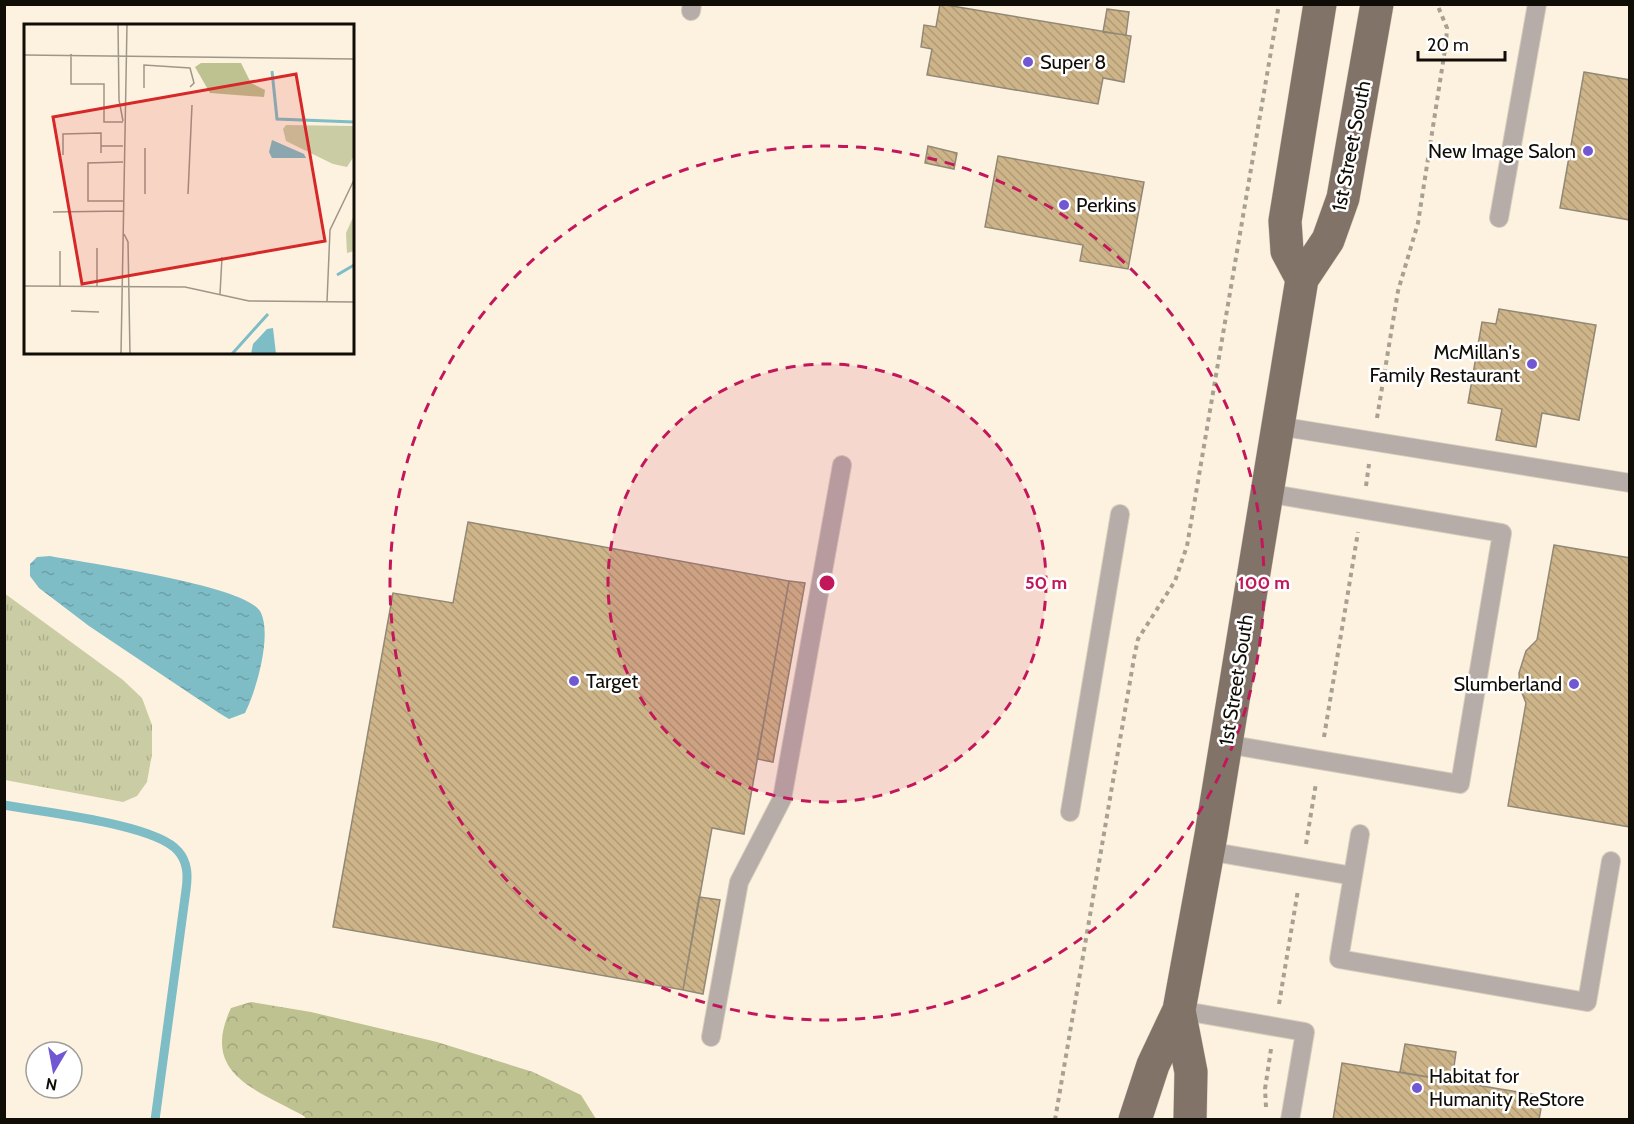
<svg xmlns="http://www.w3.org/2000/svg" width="1634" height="1124" font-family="Cabin,sans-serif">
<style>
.grass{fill:url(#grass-tufts)}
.forest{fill:url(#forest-crowns)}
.water{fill:url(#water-ripples)}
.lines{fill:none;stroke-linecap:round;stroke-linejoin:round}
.stream{stroke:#7ebcc6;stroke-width:9}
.building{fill:url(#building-back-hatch);stroke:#928877;stroke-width:1.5}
.service-casing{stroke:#d7cdbc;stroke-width:20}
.primary-casing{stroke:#d7cdbc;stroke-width:34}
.path{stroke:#a8a092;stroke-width:4;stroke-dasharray:4.5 4.5;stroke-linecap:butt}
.service{stroke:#b6ada8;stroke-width:18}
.primary{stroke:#827369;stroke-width:33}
.ring{fill:none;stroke:#c2185b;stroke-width:3;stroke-dasharray:10 8}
.poi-dot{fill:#7158d2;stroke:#fff;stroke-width:2}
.labels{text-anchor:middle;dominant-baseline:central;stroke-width:5;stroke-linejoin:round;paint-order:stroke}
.poi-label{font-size:20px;fill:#100d07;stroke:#fff;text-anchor:start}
.street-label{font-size:20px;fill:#100d07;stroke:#fff}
.inset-river{fill:none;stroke:#7ebcc6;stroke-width:3}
.inset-road{fill:none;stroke:#9e9689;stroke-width:1.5}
.view{fill:#d62828;fill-opacity:0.15;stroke:#d62828;stroke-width:3}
.inset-edge{fill:none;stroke:#100d07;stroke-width:3}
.centre{fill:#c2185b;stroke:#fff;stroke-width:3}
.ring-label{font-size:18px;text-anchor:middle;font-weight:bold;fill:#c2185b;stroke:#fff;stroke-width:5;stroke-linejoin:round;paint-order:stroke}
</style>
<defs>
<pattern id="grass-tufts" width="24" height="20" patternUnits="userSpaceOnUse" patternTransform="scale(1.5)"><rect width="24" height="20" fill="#cacca4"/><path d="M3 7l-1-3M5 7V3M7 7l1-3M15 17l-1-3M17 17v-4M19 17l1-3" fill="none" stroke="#acae8c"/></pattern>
<pattern id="forest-crowns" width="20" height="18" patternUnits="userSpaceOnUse" patternTransform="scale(1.5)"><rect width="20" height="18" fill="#bec190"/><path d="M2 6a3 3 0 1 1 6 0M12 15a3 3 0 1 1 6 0" fill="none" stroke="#a2a57b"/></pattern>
<pattern id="water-ripples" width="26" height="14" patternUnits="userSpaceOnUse" patternTransform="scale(1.5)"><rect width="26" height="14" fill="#7ebcc6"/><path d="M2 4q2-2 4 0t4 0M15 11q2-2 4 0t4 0" fill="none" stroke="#6ca0a9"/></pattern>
<pattern id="building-back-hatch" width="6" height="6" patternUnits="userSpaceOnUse" patternTransform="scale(1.5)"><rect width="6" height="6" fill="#ceb589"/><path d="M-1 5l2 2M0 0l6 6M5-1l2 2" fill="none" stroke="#b09a75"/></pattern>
</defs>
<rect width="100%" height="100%" fill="#fdf2df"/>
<!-- grass -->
<path class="grass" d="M4 593 123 680 142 698 152 725V754L147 782 137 796 123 802 5 780Z"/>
<!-- forest -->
<path class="forest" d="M251 1002 311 1012 437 1042 533 1072 581 1095 596 1119H306L304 1116C255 1089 200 1074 231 1008Z"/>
<!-- water -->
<path class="water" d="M50 556C86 563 244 585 260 611 273 634 256 691 245 713L229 719 219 713 89 626 39 588 30 576V564L37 557Z"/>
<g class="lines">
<!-- stream -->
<path class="stream" d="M4 805C42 812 156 824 178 851 188 862 188 876 186 890L155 1120"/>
</g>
<!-- building -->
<path class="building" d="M940 4 1131 36 1124 82 1103 78 1098 104 927 75 932 49 921 47 924 25 936 27Z
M1107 9 1129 12 1126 35 1103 32Z
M1584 72 1630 80V220L1560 208Z
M928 146 957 153 954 169 925 163Z
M998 156 1144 182 1128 269 1080 261 1083 245 985 227Z
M1499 309 1596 325 1579 420 1542 413 1536 447 1496 440 1502 409 1468 403 1482 322 1496 324Z
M468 522 789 581 744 834 712 828 683 990 333 927 393 593 453 603Z
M1554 545 1630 558V827L1508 806 1526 703 1520 688 1519 673 1526 651 1537 640Z
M789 581 805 583 773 762 757 759Z
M699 897 720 900 703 994 683 990Z
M1405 1044 1456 1052 1452 1081 1400 1072Z
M1342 1063 1543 1096 1539 1120H1333Z"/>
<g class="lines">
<!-- service casing -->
<g class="service-casing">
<path id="service" d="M691 11 692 4
M1499 218 1537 4
M1278 426 1630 483
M1226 744 1460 784 1502 533 1266 493
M1070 812 1120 514
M1360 834 1339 959 1587 1002 1611 861
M1208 851 1353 876
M1179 1010 1305 1032 1290 1120
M711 1037 739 882 782 799 842 465"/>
</g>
<!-- primary casing -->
<g class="primary-casing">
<path id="primary" d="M1302 279 1287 251 1285 221 1320 4
M1179 1010 1191 1072 1190 1120
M1135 1120 1153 1065 1179 1010 1211 835 1302 279 1328 240 1343 198 1377 4"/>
</g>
<!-- path -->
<path class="path" d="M1377 418 1398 291 1418 223 1446 43 1447 28 1437 4
M1366 486 1369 464
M1324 737 1358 532
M1306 844 1316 783
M1279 1004 1298 890
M1266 1107 1265 1089 1271 1049
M1055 1120 1134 658 1138 639 1175 581 1187 546 1279 4"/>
<!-- service -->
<use href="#service" class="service"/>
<!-- primary -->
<use href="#primary" class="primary"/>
</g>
<!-- distance rings -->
<circle cx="827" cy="583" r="219" fill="#c2185b" fill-opacity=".12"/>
<g class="ring">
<circle cx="827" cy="583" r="219"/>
<circle cx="827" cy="583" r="437"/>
</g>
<!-- markers -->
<g class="poi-dot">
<circle cx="1028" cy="62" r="6"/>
<circle cx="1588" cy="151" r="6"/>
<circle cx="1064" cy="205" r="6"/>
<circle cx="1532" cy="364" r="6"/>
<circle cx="574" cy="681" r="6"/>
<circle cx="1574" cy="684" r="6"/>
<circle cx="1417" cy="1088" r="6"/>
</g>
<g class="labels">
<!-- poi labels -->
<g class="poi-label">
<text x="1040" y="62">Super 8</text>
<text x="1576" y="151" text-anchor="end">New Image Salon</text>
<text x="1076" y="205">Perkins</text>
<text x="1520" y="352" text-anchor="end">McMillan's<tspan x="1520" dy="23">Family Restaurant</tspan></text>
<text x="586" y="681">Target</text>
<text x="1562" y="684" text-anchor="end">Slumberland</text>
<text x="1429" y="1076">Habitat for<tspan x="1429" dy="23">Humanity ReStore</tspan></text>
</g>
<!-- street labels -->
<g class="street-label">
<text transform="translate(1351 146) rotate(-79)">1st Street South</text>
<text transform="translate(1236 680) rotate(-81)">1st Street South</text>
</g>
</g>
<!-- overview -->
<g transform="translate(24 24)">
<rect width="330" height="330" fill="#fdf2df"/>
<path d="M262 101 330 102V132L323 143 309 140 262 117 259 105Z" fill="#cacca4"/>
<path d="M177 39H217L227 59 241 66 240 73 186 69 171 43Z" fill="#bec190"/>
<path d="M330 191V227L323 229 322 209Z" fill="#cacca4"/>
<path d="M248 116 280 130 282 134H248L245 128ZM249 304 252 330H227L229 320 243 305Z" fill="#7ebcc6"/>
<path class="inset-river" d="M248 47 253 95 330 98M313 251 330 241M208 330 244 290"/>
<path class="inset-road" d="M94 0 95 76 99 97M47 30V60H80V98H99M0 31 330 35M120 64V41L166 44 170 59 166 63M77 122H99M121 124V170M39 131V110L77 109V129M99 138 64 139V177H100M164 170 168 81M29 188 100 187M100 210 104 218 106 330M0 262 161 263 225 277 330 278M36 262V227M73 262V224M196 270 198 233M303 278 306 206 330 156M47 287 75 288M97 330 103 0"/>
<path class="view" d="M272 50 301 217 58 260 29 93Z"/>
<rect width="330" height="330" class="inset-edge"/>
</g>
<circle cx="827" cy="583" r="9" class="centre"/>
<g class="ring-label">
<text x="1046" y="589">50 m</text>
<text x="1264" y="589">100 m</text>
</g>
<!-- border -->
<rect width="1634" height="1124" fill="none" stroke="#100d07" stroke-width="12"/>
<!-- north arrow -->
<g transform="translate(54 1070) rotate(190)"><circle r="28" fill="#ffffff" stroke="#9f9e9c" stroke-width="1.5"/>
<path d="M0-4.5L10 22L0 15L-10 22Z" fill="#7158d2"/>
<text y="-9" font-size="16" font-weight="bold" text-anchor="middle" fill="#100d07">N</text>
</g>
<!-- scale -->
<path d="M1418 51v9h87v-9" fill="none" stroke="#100d07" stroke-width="3"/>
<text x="1427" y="51" font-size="18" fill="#100d07" stroke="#ffffff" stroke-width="4.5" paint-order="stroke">20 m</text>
</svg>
